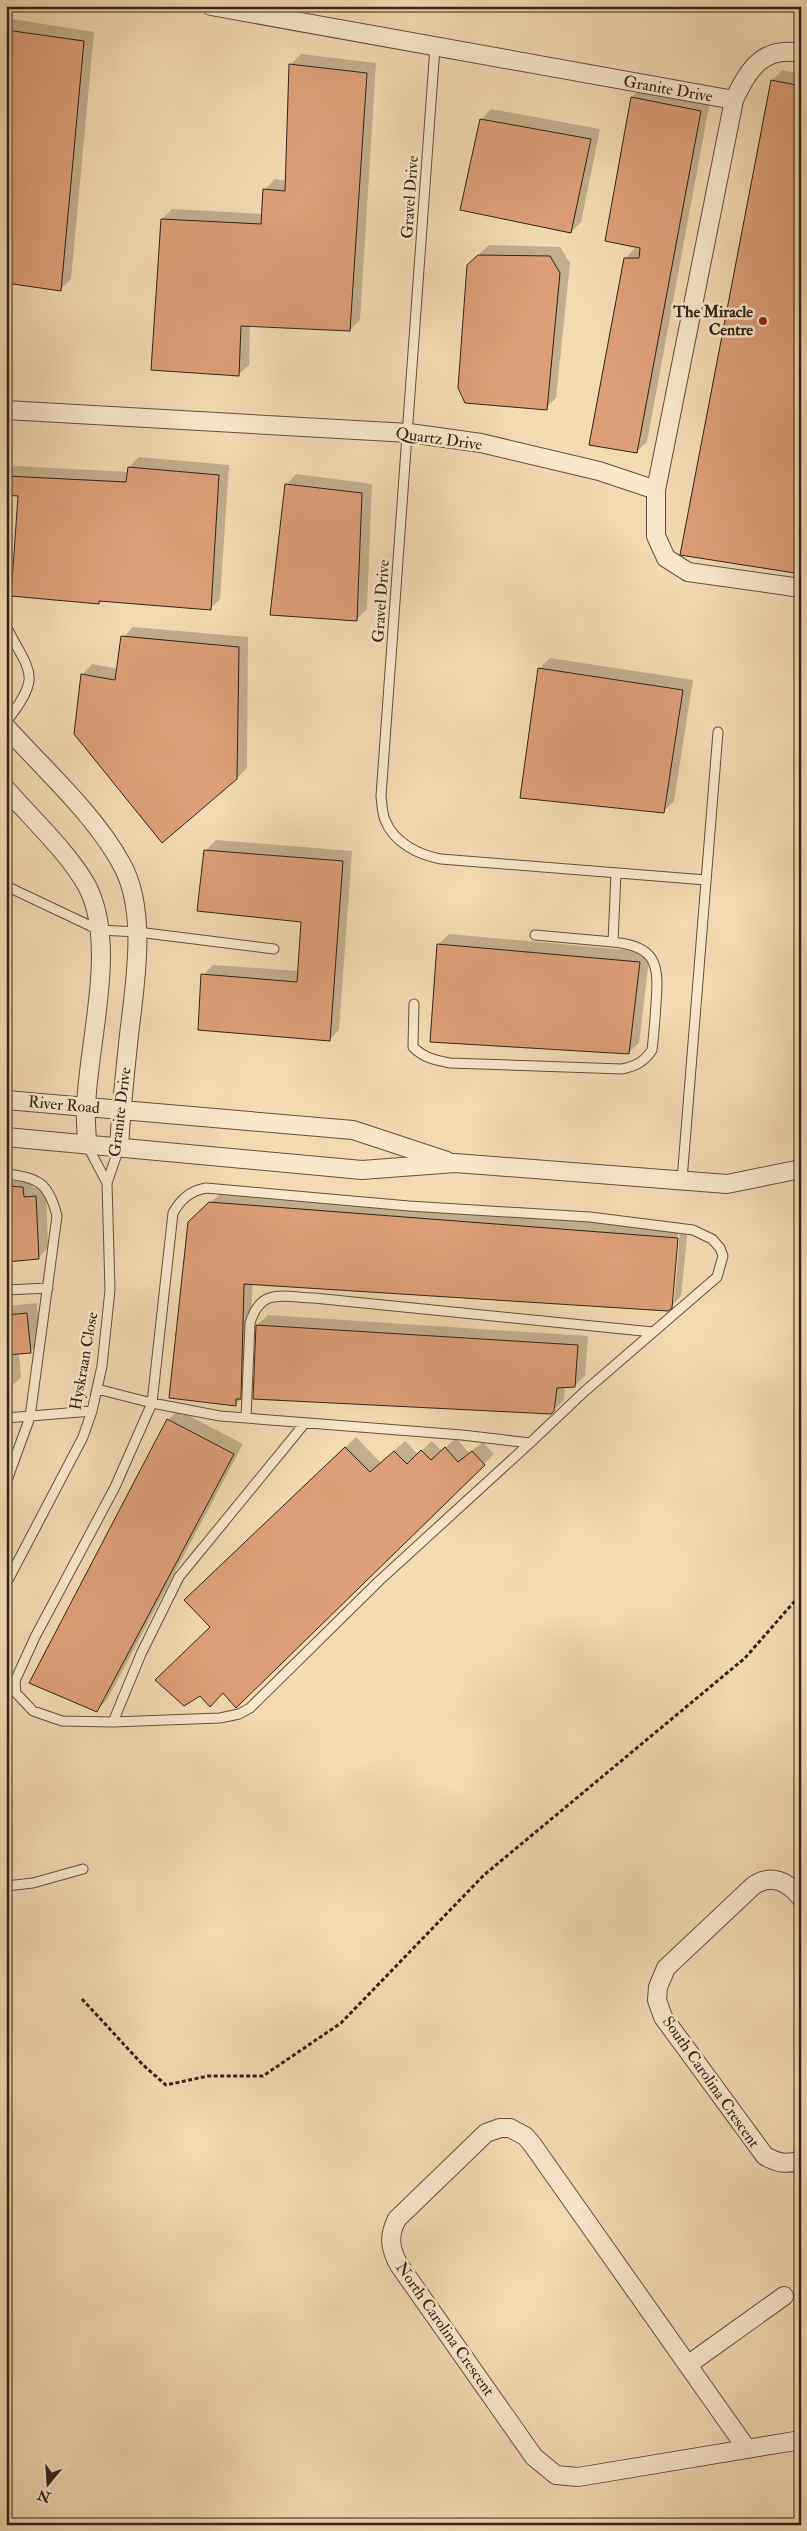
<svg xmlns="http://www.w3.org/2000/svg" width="807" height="2531" font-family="'IM FELL Double Pica',serif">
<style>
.shadow{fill:#0003;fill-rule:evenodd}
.building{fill:#de9e77;stroke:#2f2417}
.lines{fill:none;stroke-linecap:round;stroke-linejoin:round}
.lane-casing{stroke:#60523e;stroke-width:11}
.street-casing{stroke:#60523e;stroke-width:20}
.path{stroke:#2f2417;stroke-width:3;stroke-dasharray:4 2.5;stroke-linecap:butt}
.lane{stroke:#f7e7cc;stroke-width:9}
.street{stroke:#f7e7cc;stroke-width:18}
.poi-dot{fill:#8f2418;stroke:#f7e7cc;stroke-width:2}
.labels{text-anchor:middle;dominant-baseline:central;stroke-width:5;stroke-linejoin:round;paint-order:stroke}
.street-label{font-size:16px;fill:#2f2417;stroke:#f7e7cc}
.poi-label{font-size:16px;font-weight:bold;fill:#2f2417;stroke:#f7e7cc;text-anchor:end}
</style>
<rect width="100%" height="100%" fill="#f2dab1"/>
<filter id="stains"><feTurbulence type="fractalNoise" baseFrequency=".004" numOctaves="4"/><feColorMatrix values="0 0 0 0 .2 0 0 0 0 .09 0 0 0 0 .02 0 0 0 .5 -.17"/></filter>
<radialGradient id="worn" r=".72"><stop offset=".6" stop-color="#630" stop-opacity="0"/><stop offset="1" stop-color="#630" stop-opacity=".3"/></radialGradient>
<!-- shadow -->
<path class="shadow" d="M531 6H568L561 13Z
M12 19 94 32 71 279 61 289 6 282V25Z
M301 54 376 63 360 320 350 330 250 325 249 365 238 375 162 219 172 209 263 214 265 189 275 179 287 181 291 64Z
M782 70 801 74V572L772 81Z
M642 87 710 101 647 442 636 452 625 259 635 248 643 249 632 97Z
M491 109 600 129 581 222 571 232 481 120Z
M489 245 560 247 570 263 556 398 546 408 468 265Z
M139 457 229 465 220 599 210 609 101 600 99 603 20 495 6 494V474L14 466 128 472 129 467Z
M296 474 372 484 367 609 357 619 286 485Z
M133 627 248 637 247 768 237 778 82 675 92 664 118 669 123 637Z
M550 658 693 680 674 801 664 811 539 669Z
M216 840 352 851 339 1030 329 1040 203 975 213 965 299 971 303 921 205 851Z
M449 934 650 952 639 1043 628 1053 439 944Z
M6 1176 33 1178V1188L46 1187 48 1248 38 1258 6 1261Z
M221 1193 688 1228 681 1296 668 1310 253 1283 245 1395 235 1405 200 1212ZM678 1232H680L674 1301H671Z
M37 1303 40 1342 30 1352 19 1353 21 1377 11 1387H6V1306Z
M268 1315 588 1336 585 1376 574 1386H565L564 1400 551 1413 257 1325Z
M178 1410 243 1444 107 1700 96 1710 168 1420Z
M356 1437 381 1463 405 1441 418 1454 432 1441 442 1451 456 1438 469 1453 483 1442 494 1454 236 1706 211 1627 195 1590Z"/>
<!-- building -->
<path class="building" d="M6 30 84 41 61 291 6 283Z
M289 64 367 73 350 331 241 326 239 376 151 370 161 219 261 224 263 189 285 191Z
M771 80 801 86V574L680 555Z
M631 97 701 111 637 453 589 445 624 258H639L640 248 605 241Z
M480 119 591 139 571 233 460 210Z
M478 255 550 256 560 273 547 410 465 403 458 388 467 265Z
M128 467 219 475 211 610 99 601V604L11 596 18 496 6 495V476L126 482Z
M285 484 362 493 357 621 270 615Z
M121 636 239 647 237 779 162 843 74 734 81 674 115 680Z
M538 668 683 690 664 813 520 798Z
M204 850 343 861 330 1041 198 1030 201 974 297 982 301 922 197 911Z
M437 944 640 962 629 1054 430 1042Z
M6 1186 23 1187 24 1197 36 1196 39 1259 6 1262Z
M209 1202 678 1238 672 1308 668 1311 244 1284 241 1399H236V1406L169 1398 188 1222Z
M27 1313 31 1353 6 1355V1315Z
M256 1325 578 1345 575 1387 557 1388 554 1411 551 1414 253 1399Z
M167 1419 234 1454 97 1712 29 1683Z
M345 1447 370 1472 394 1451 407 1464 421 1450 431 1460 445 1447 458 1462 472 1451 485 1465 236 1708 223 1693 210 1707 200 1696 184 1706 155 1680 210 1627 184 1600Z"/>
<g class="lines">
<!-- lane casing -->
<g class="lane-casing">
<path id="lane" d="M435 47 381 796C382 804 382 813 385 820 394 843 419 855 441 859L706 880
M6 626C30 674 43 674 6 722
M6 886 99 930 138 932 274 949
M535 935 613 942
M414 1004 413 1047C424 1058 435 1060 450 1063L622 1069C636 1066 644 1062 652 1050 654 1034 655 1019 656 1003 659 965 657 946 613 942L616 873
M87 1145 107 1183
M6 1174C39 1177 49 1184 57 1216L30 1417 6 1483
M682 1180 718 732
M6 1290 48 1288
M97 1389 152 1403 220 1416 462 1435 530 1443 585 1391 717 1277 723 1256 720 1248 712 1239 693 1230 590 1217 409 1206 206 1188C190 1191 181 1199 173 1213L152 1403 115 1487 35 1637 15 1681 16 1693 33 1711 62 1721 113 1722 220 1718 239 1714 250 1708 379 1581 530 1443
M6 1418 92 1411
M246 1418 250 1323C261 1287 283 1297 314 1298L653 1332
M6 1584 83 1437 92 1411 102 1366 110 1290 107 1183 119 1148
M113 1722 141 1654 179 1577 305 1423
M6 1886 33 1883 83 1869"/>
</g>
<!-- street casing -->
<g class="street-casing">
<path id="street" d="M211 6 734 100 656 490
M734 100C748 69 763 46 801 53
M6 410 409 433 481 443 599 471 656 490V536L666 558 688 572 801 588
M6 727C43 768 95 815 121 863 148 910 135 983 129 1035 125 1072 121 1110 119 1148
M6 789C31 818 69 853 87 886 118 945 88 1042 86 1107 85 1120 87 1133 87 1145
M6 1100 353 1130 447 1161
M6 1137 362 1170 455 1163 727 1184 801 1169
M801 1898C788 1881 771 1873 753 1886L666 1968 658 1987 657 2000 663 2017 765 2156C777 2163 787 2165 801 2160
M689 2364 784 2296
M747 2449 532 2144 525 2136 510 2128H500L486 2133 397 2219C388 2236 390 2249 399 2265L534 2457 556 2475 578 2477 801 2440"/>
</g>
<!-- path -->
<path class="path" d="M82 1999 143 2065 166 2085 208 2076H263L341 2023 484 1875 745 1658 801 1594"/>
<!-- lane -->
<use href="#lane" class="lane"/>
<!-- street -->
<use href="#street" class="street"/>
</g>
<!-- markers -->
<circle class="poi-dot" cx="763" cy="321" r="5"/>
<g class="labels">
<!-- street labels -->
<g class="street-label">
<text transform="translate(668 89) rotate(10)">Granite Drive</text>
<text transform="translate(410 197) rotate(-86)">Gravel Drive</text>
<text transform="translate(439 439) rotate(8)">Quartz Drive</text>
<text transform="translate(381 601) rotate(-86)">Gravel Drive</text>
<text transform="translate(64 1105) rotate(5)">River Road</text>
<text transform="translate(120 1112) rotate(-83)">Granite Drive</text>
<text transform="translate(84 1361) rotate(-80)">Hyskraan Close</text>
<text transform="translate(711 2082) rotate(55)">South Carolina Crescent</text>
<text transform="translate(445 2329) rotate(55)">North Carolina Crescent</text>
</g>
<!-- poi labels -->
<g class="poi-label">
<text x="753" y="312">The Miracle<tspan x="753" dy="18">Centre</tspan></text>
</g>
</g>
<!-- margin -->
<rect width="807" height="2531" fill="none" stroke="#f2dab1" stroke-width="25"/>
<rect x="8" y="8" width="792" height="2516" fill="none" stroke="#2f2417" stroke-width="2.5"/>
<rect x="12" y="12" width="782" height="2506" fill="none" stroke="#2f2417"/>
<!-- north arrow -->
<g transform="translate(48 2484) rotate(198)" stroke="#f7e7cc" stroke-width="4" paint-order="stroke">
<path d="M0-4L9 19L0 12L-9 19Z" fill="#2f2417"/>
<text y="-8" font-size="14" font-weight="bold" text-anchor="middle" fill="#2f2417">N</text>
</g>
<rect width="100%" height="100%" filter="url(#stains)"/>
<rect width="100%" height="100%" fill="url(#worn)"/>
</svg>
